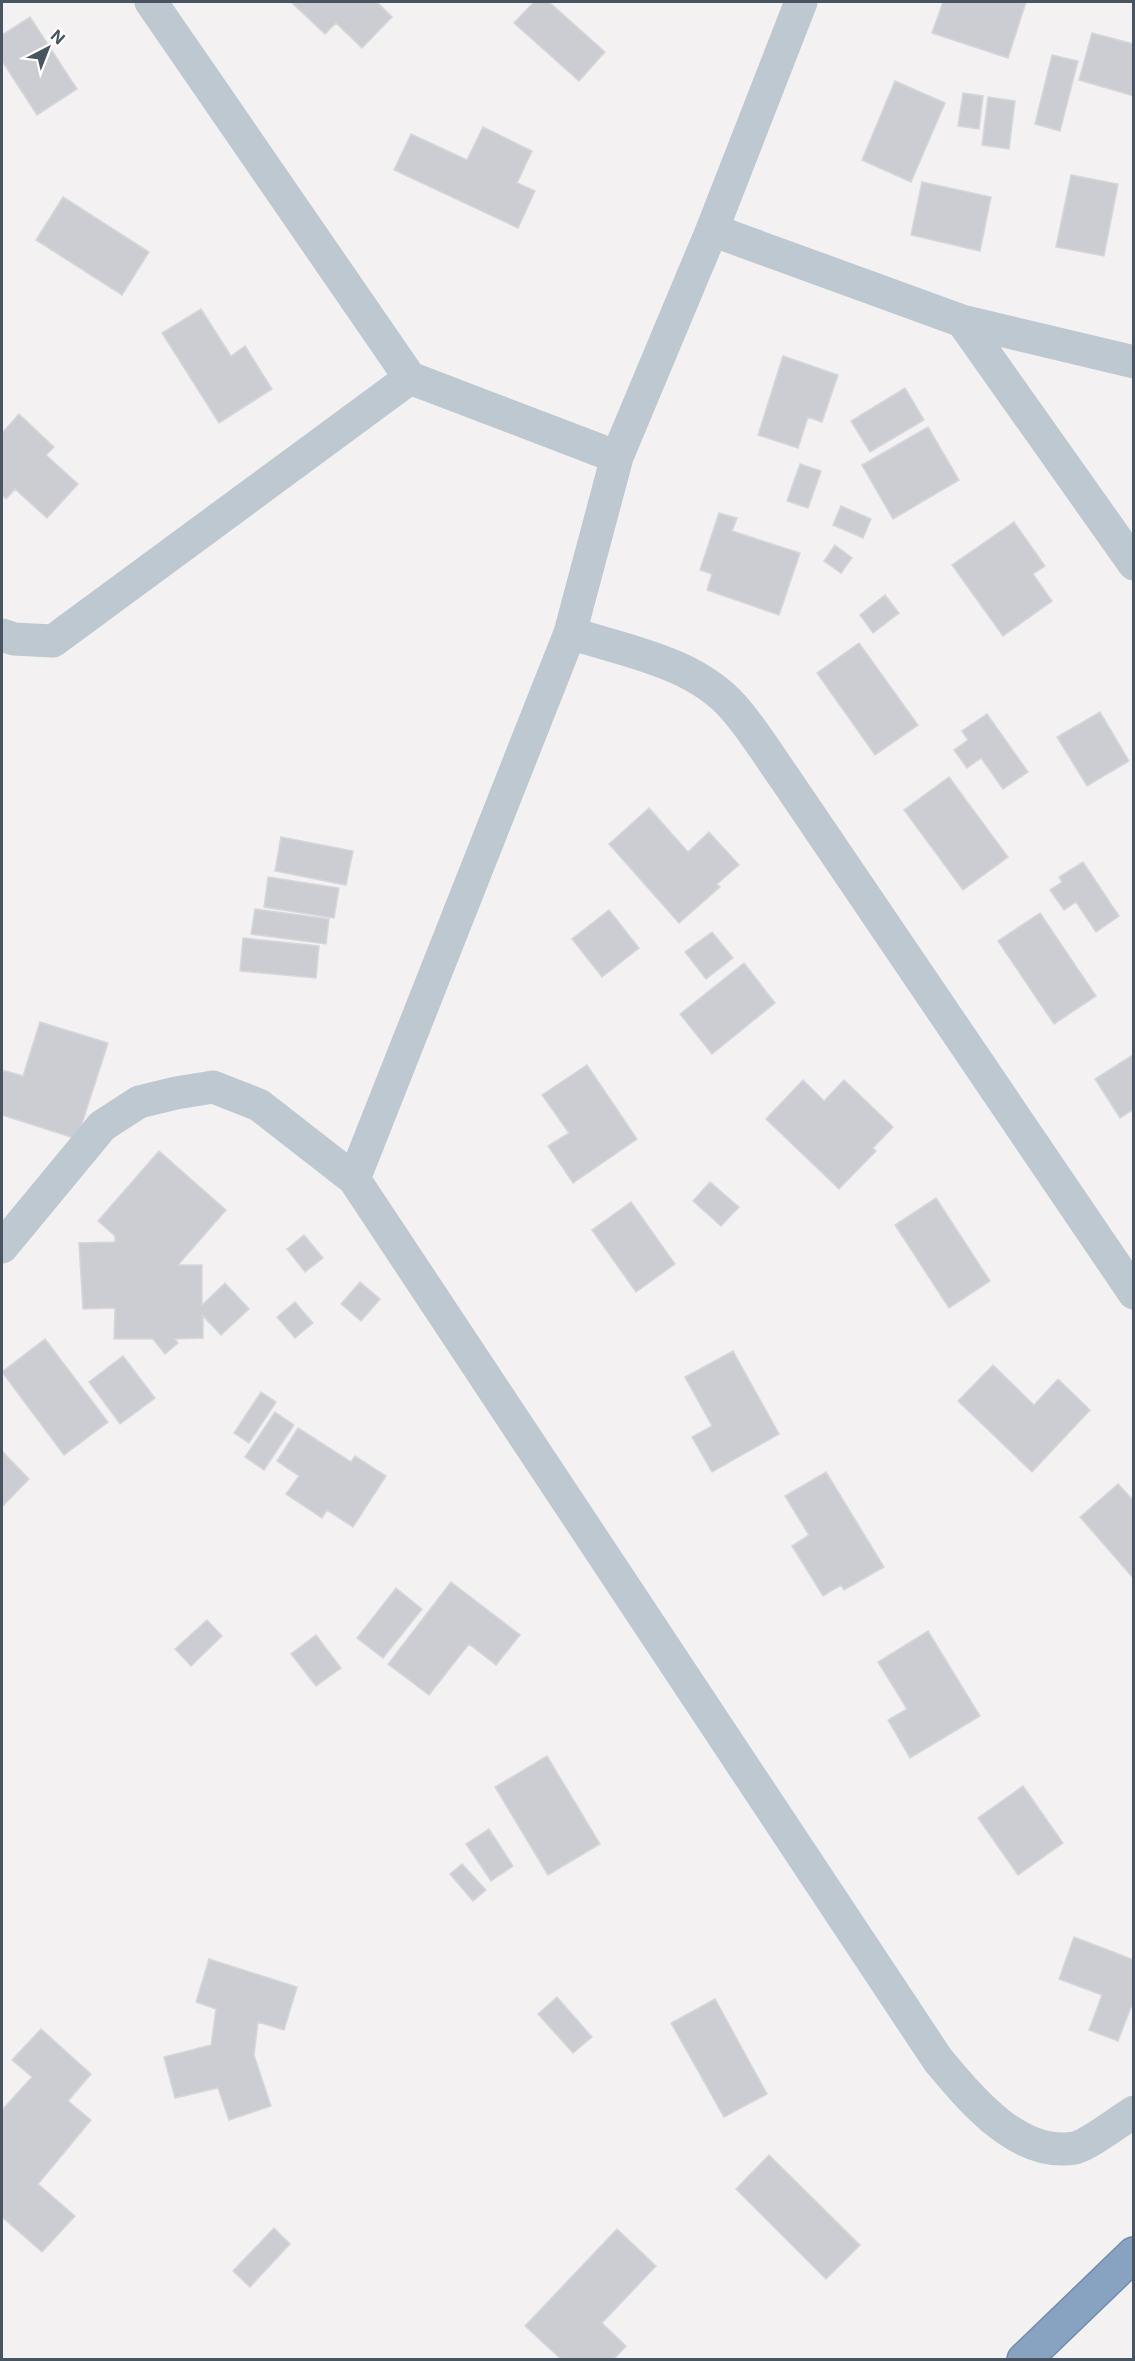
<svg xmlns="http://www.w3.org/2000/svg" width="1135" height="2361" font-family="Inter,sans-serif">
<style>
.building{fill:#cbcdd3;stroke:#d5d7dc;stroke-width:1.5}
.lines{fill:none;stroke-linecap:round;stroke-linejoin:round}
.highway-casing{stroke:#738dac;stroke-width:36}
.minor{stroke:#bec8d0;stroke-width:33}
.highway{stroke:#88a2c1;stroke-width:33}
</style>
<rect width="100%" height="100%" fill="#f3f1f1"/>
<!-- building -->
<path class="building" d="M291 2H377L392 17 362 48 336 23 325 34Z
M534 2H549L605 52 579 81 514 23Z
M943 2H1026L1008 58 932 33Z
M30 17 77 89 37 115 2 61V35Z
M1092 33 1134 44V96L1079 80Z
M1052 55 1078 61 1060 131 1035 124Z
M895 81 945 103 911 182 862 160Z
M963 93 983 96 979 129 958 126Z
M988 97 1015 101 1009 149 982 145Z
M483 127 532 151 517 183 535 191 518 228 394 170 411 134 467 160Z
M1071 175 1118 184 1104 256 1056 247Z
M922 182 991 197 980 251 911 235Z
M63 197 149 252 122 295 36 240Z
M201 309 231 356 245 346 272 389 219 423 162 333Z
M783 356 838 375 822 422 808 417 798 448 758 435Z
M905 388 924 420 870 452 851 421Z
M19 414 54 447 46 455 78 484 47 518 15 489 6 499 2 495V433Z
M928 427 959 480 893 519 862 465Z
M800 464 821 471 808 508 787 501Z
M841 506 871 519 863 538 833 525Z
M719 513 737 518 732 531 800 553 779 615 707 590 712 574 700 570Z
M1014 522 1045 566 1033 574 1052 601 1003 636 952 565Z
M835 545 852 558 841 573 824 561Z
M885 595 899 613 873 633 860 615Z
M859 643 918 725 875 755 817 673Z
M1100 712 1129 761 1087 786 1057 737Z
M987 714 1028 772 1003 789 981 758 967 768 954 750 968 740 962 731Z
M949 777 1008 857 963 890 904 810Z
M649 808 688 852 709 832 739 865 717 884 720 887 679 923 609 844Z
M281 837 353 851 346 885 275 871Z
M1083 862 1119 916 1096 932 1076 902 1064 910 1050 890 1062 882 1059 877Z
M268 877 339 888 334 918 264 907Z
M255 909 329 919 326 944 251 934Z
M609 910 639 948 602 977 572 939Z
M1040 913 1096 996 1054 1024 998 941Z
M712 932 733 958 706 979 685 952Z
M243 938 319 946 316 978 240 971Z
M744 963 775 1003 712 1054 680 1014Z
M40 1022 108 1043 77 1139 2 1115V1070L23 1076Z
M1134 1054V1109L1120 1118 1095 1079Z
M587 1065 637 1139 573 1183 548 1146 569 1133 542 1095Z
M803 1080 824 1101 844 1080 893 1127 873 1148 876 1151 839 1189 766 1119Z
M159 1151 226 1210 178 1265H202V1305L225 1283 249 1309 221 1335 203 1316V1338L175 1339 178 1343 165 1354 153 1339H114L115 1308 83 1309 79 1243 115 1242V1236L98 1221Z
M710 1182 739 1207 721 1226 693 1201Z
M936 1198 990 1281 949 1308 895 1225Z
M631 1202 675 1264 636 1292 592 1230Z
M304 1235 323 1258 305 1272 287 1249Z
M360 1282 380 1299 361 1321 341 1304Z
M295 1302 313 1323 295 1338 277 1317Z
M45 1339 108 1422 64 1455 2 1372Z
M733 1351 779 1434 712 1472 692 1437 712 1426 685 1377Z
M123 1356 155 1398 120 1424 89 1382Z
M993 1365 1034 1405 1058 1379 1090 1410 1032 1472 958 1401Z
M261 1392 276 1402 249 1443 234 1433Z
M275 1412 294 1425 264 1470 245 1457Z
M298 1428 351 1462 355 1456 386 1476 353 1527 327 1510 322 1518 286 1494 299 1476 277 1461Z
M2 1451 29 1479 2 1507Z
M826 1472 884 1567 844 1590 841 1585 823 1596 792 1546 809 1535 785 1496Z
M1118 1484 1134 1501V1579L1080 1517Z
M451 1582 520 1635 496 1665 469 1644 429 1695 388 1664Z
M396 1588 422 1609 383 1658 357 1638Z
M207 1620 222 1636 191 1666 175 1649Z
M928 1631 980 1716 910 1758 888 1720 907 1709 878 1662Z
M316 1635 341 1668 316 1686 291 1654Z
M547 1756 600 1844 548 1875 495 1787Z
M1023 1786 1063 1843 1018 1875 978 1818Z
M489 1829 513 1866 491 1881 466 1844Z
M462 1864 486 1890 473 1901 450 1874Z
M1074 1937 1134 1960V2008L1131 2007 1118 2041 1089 2030 1102 1995 1059 1979Z
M209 1959 297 1987 284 2030 258 2022 254 2055 271 2106 229 2120 218 2088 175 2098 164 2057 211 2045 216 2009 196 2002Z
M557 1997 592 2037 573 2053 538 2014Z
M715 1999 767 2094 724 2117 671 2023Z
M41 2029 91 2074 68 2101 91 2120 38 2184 75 2216 42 2252 2 2217V2110L32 2077 12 2060Z
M769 2155 860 2245 826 2279 736 2189Z
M274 2228 290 2244 250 2287 233 2271Z
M617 2229 656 2266 602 2323 626 2346 613 2360H562L525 2326Z"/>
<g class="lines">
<!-- highway casing -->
<g class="highway-casing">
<path id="highway" d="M1024 2360 1134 2254"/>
</g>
<!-- minor -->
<path class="minor" d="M151 2 410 378
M712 230 962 321 1134 362
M962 321 1134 564
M570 633C626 651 695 662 735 709 754 731 769 756 786 780L1134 1293
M2 635 14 639 53 641 410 378 617 457
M354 1179 570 633 617 457 712 230 801 2
M2 1247 102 1126 139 1102 176 1093 213 1087 259 1105 354 1179 938 2060C970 2098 1018 2158 1075 2148 1088 2145 1121 2120 1134 2112"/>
<!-- highway -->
<use href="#highway" class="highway"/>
</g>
<!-- border -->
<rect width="1135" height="2361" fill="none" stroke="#48545f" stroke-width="6"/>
<!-- north arrow -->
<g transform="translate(48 48) rotate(42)" stroke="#ffffff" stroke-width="4.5" paint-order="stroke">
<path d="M0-4.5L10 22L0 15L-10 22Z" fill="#48545f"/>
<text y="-9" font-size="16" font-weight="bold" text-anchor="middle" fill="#48545f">N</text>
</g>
</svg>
